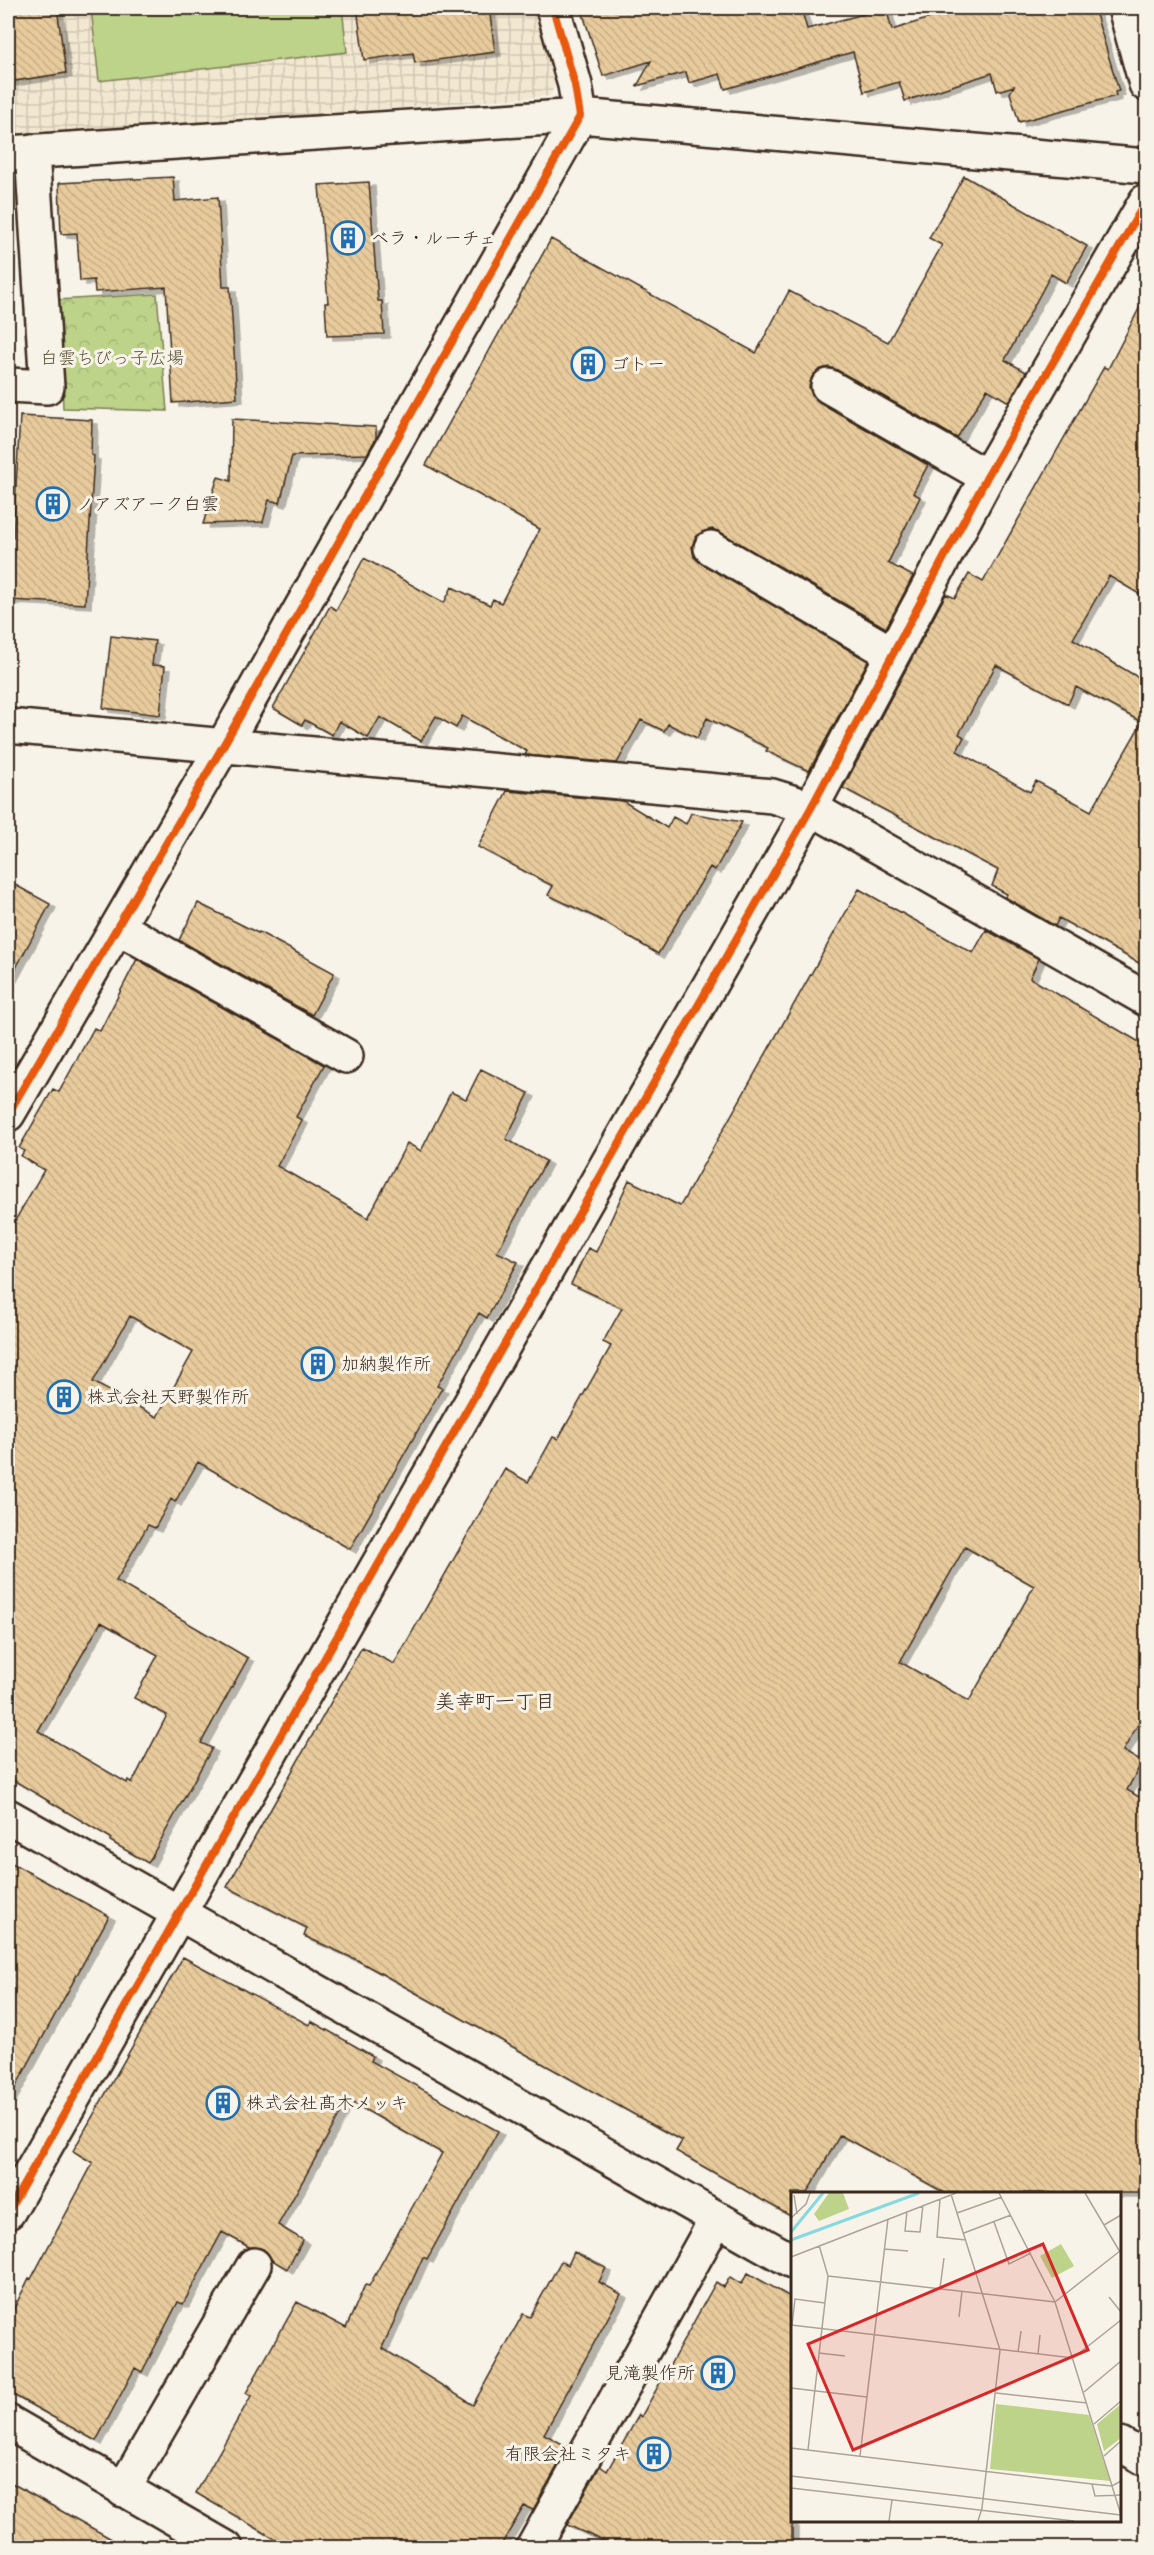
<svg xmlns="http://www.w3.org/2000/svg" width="1154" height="2555" font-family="'Comic Neue','Klee One',sans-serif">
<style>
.industrial{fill:url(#industrial-grid)}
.forest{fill:url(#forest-crowns);stroke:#7c7e54;stroke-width:1.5}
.garden{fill:#bdd389;stroke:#7c7e54;stroke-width:1.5}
.building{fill:url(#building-back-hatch);stroke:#3b2a1e;stroke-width:1.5;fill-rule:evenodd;filter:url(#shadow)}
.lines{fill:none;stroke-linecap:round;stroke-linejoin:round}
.street-casing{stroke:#3b2a1e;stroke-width:38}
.street{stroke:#f7f3e8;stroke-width:33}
.cycleway-casing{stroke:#f7f3e8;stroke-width:11}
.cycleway{stroke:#e8590c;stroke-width:8}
.labels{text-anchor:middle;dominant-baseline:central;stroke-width:6;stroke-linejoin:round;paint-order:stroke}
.poi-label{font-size:18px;fill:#3b2a1e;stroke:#f7f3e8;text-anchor:start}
.park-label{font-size:18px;fill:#5c5439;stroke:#f7f3e8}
.neighbourhood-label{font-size:20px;fill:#3b2a1e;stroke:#f7f3e8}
.inset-river{fill:none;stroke:#87d8df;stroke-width:3}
.inset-road{fill:none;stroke:#aca397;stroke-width:1.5}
.view{fill:#d62828;fill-opacity:0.15;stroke:#d62828;stroke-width:3}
.inset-edge{fill:none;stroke:#3b2a1e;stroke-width:3}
</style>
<defs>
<pattern id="industrial-grid" width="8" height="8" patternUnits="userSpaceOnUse" patternTransform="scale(1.5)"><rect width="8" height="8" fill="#f2e7d1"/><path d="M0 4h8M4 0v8" fill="none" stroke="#d0c6b3"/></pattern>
<pattern id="forest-crowns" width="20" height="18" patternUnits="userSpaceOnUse" patternTransform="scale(1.5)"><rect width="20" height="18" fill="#bdd389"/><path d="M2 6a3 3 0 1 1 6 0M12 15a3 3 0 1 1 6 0" fill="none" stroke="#a3b576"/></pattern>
<pattern id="building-back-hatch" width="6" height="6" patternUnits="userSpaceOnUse" patternTransform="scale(1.5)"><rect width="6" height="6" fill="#e8cb9c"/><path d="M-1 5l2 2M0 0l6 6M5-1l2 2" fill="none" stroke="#c8ae86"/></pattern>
<filter id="shadow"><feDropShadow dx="6" dy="4" stdDeviation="0" flood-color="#0004"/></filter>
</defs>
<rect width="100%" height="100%" fill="#f7f3e8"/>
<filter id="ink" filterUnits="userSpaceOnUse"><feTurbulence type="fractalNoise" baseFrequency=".0167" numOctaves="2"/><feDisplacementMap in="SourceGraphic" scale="12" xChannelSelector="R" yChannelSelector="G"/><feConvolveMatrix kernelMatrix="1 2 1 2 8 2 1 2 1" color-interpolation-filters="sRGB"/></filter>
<g filter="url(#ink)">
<!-- industrial -->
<path class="industrial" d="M8 8H536L557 80 550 96 8 138Z"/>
<!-- forest -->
<path class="forest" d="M157 294 167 411 63 408 58 300Z"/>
<!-- garden -->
<path class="garden" d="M91 8H342L347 52 99 81Z"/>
<!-- building -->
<path class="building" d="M8 8H57L66 73 8 82Z
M357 8H489L495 52 415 63 413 53 364 60Z
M581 8H801L807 29 886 8 892 30 961 8H1094L1119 91 1115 92 1116 96 1019 122 1010 93 1014 86 997 91 992 73 905 101 899 82 864 92 853 52 725 89 720 74 689 83 686 72 637 86 651 61 603 76Z
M964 176 1087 246 1066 283 1051 274 1005 360 1026 372 1009 402 987 389 957 438 837 370 829 367 819 370 812 377 809 387 812 395 819 402 928 465 913 493 920 497 888 563 913 576 886 628 720 532 712 529 702 532 695 538 692 547 694 557 702 564 868 661 809 771 766 751 768 748 707 718 697 738 668 724 664 731 641 720 617 763 525 755 527 751 462 716 456 728 436 716 421 741 380 717 368 738 339 721 332 735 305 720 302 725 273 708 330 606 336 610 364 558 444 603 452 587 490 605 493 599 501 603 540 529 426 465 551 239 756 353 789 291 888 342 942 245 929 238Z
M173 177 175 201 218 197 223 287H230L237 398 173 403 166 287 95 292 94 280 80 281 77 233 61 234 59 183Z
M369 182 378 301H382L384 334 327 336 325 303H328L319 185Z
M1146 295V598L1109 576 1073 639 1146 682V967L1059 918 1055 926 1005 897 1007 894 992 886 998 870 843 788 946 594 955 598 969 574 983 582 1104 367 1108 369ZM996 665 1068 704 1076 687 1142 722 1091 811 1036 781 1030 792 957 751 964 737 959 734Z
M20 416 92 420 91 455 94 456 85 604 9 600 8 538H13Z
M232 419 376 427V438L367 454 292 456 280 503 269 500 263 522 203 524 218 477 231 481Z
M111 636 155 641 152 665 165 666 160 715 103 708Z
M507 791 623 801 667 828 673 817 686 824 691 813 742 822 715 870 710 867 658 954 597 918 548 895 553 886 478 847Z
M8 881 50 904 8 983Z
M859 889 973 953 986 930 1039 959 1030 978 1146 1046V1710L1123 1751 1142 1762 1127 1790 1146 1801V2193H945L840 2135 807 2193H792V2217L676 2151 682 2141 357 1960 304 1936 307 1928 227 1887 362 1647 394 1664 505 1469 528 1482 553 1437 558 1439 611 1346 603 1342 622 1308 571 1284 588 1248 596 1252 629 1180 680 1206ZM965 1547 1034 1586 969 1701 900 1662Z
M198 903 258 933 259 932 334 973 312 1015 179 940Z
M137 959 324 1065 296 1117 302 1120 277 1166 368 1218 407 1143 421 1151 451 1092 466 1099 481 1069 529 1093 506 1139 546 1161 497 1252 518 1262 487 1318 479 1313 437 1386 442 1388 350 1549 198 1462 175 1502 171 1499 155 1528 148 1525 116 1581 248 1658 201 1743 212 1748 148 1863 110 1841 111 1838 10 1778 8 1782V1233L44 1170 21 1156 24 1151 19 1148 53 1089 59 1092 94 1028 100 1031ZM130 1316 193 1352 157 1417 93 1382ZM101 1622 158 1655 134 1698 167 1715 132 1783 128 1780 127 1783 38 1731Z
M8 1861 109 1916 8 2101Z
M183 1957 309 2025 311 2021 373 2056 371 2061 498 2131 427 2259 423 2257 382 2348 473 2405 523 2314 530 2317 561 2261 568 2265 574 2252 606 2268 599 2282 621 2294 544 2434 568 2447 533 2510 524 2506 500 2547H289L196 2493 251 2396 246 2393 297 2302 346 2328 365 2285 369 2286 442 2153 348 2100 278 2225 303 2240 287 2269 272 2260 263 2249 249 2247 222 2232 183 2304 178 2302 142 2372 135 2368 96 2441 8 2392V2321L29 2278 31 2279 93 2163 73 2151Z
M748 2273 792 2298V2547H617L567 2525 600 2466 607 2471 639 2415 641 2417 716 2282 724 2287 730 2277 741 2284Z
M8 2481 47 2503 126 2547H8Z"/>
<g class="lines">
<!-- street casing -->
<g class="street-casing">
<path id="street" d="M1125 8 1146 84
M8 153 580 116 1146 166
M8 385 47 387 32 151
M828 386 987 477
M711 548 893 654
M8 726 772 796 811 808 1146 999
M118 927 346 1056
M8 1114 223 746 580 116 575 85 553 8
M8 1816 792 2261
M8 2212 811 808 987 477 1146 201
M8 2422 226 2548
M1120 2444 1146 2459
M123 2490 254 2265
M533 2548 717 2218"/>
</g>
<!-- street -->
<use href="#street" class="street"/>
<!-- cycleway casing -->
<g class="cycleway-casing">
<path id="cycleway" d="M8 1114 223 746 580 116 575 85 553 8
M8 2212 811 808 987 477 1146 201"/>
</g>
<!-- cycleway -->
<use href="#cycleway" class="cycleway"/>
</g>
</g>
<!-- icons -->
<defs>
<g id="building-ring" transform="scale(1.725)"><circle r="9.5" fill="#f7f3e8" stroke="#1f6fb2" stroke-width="1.5"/><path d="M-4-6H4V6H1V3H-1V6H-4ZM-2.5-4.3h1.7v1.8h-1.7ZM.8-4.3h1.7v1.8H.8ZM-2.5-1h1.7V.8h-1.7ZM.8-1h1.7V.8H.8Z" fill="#1f6fb2"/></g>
</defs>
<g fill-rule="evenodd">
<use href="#building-ring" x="348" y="238"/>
<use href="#building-ring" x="588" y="364"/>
<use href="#building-ring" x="53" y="504"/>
<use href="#building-ring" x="318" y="1364"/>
<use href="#building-ring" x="64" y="1397"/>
<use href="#building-ring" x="223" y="2103"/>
<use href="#building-ring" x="718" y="2373"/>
<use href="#building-ring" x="654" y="2454"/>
</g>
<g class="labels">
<!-- poi labels -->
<g class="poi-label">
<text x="371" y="238">ベラ・ルーチェ</text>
<text x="611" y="364">ゴトー</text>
<text x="76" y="504">ノアズアーク白雲</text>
<text x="341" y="1364">加納製作所</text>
<text x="87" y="1397">株式会社天野製作所</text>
<text x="246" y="2103">株式会社髙木メッキ</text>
<text x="695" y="2373" text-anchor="end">見滝製作所</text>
<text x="631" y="2454" text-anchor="end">有限会社ミタキ</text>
</g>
<!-- park labels -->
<g class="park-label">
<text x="112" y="358">白雲ちびっ子広場</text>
</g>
<!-- neighbourhood labels -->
<g class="neighbourhood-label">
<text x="495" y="1701">美幸町一丁目</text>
</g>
</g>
<!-- overview -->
<g transform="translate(791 2192)">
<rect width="330" height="330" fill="#f7f3e8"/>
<path d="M38 1H52L58 17 28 29 23 22ZM330 212V246L313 259 306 232Z" fill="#bdd389"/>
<path d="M270 52 283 74 261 86 249 64ZM205 212 298 223 319 289 199 277Z" fill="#bdd389"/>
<path class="inset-river" d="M0 40 32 1M0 48 128 1"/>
<path class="inset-road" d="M208 1 264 110 330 323M294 1 329 60M160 2 209 158 191 316 187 329M3 3 6 22M149 7 146 45 175 48M116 19 114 39 129 40 132 13M166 21 211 5M0 26 15 12 19 1M203 30 218 72 240 61M313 33 330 23M173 41 220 23M93 57 117 59M0 65 165 1M37 84 264 110 329 59M149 96 153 66M318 105 330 120M168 125 171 99M0 133 282 166 330 128M1 133 4 107 34 111M227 160 230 139M28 161 54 164M247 162 249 143M0 196 76 205M293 200 330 169M205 201 296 211M303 232 330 209M0 256 301 292 321 294 330 289M17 258 37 84 28 53M69 264 97 27M313 264 330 249M0 284 330 323M301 292 304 304 330 303M0 296 283 329M98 329 101 308"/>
<path class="view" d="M252 52 297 158 62 258 17 152Z"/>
<rect width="330" height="330" class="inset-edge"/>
</g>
<!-- margin -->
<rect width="1154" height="2555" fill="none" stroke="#f7f3e8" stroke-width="30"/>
<rect x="15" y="15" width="1124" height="2525" fill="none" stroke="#3b2a1e" stroke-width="2" filter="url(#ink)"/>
</svg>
